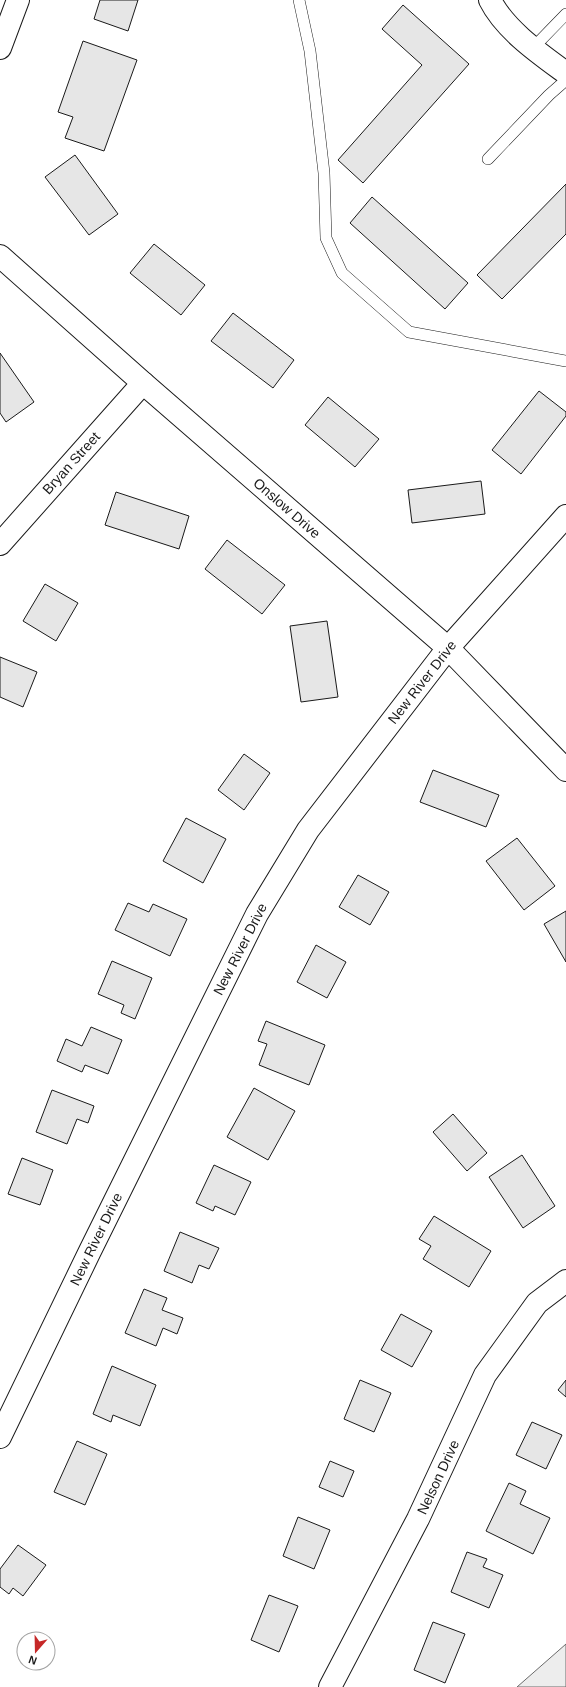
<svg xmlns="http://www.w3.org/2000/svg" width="566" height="1687" font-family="Arial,sans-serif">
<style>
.built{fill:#ededed;stroke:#6a6a6a}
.building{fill:#e6e6e6;stroke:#1a1a1a}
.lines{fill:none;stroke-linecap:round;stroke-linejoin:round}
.lane-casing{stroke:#1a1a1a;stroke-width:12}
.street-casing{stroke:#1a1a1a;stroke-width:24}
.secondary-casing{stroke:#1a1a1a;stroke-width:24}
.lane{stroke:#fff;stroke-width:11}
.street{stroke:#fff;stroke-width:22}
.secondary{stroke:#fff;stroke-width:22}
.labels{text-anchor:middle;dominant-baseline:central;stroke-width:3;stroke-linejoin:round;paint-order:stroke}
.street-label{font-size:14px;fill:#1a1a1a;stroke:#fff}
</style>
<rect width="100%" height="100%" fill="#fff"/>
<!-- built -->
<path class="built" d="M566 1644V1687H517Z"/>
<!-- building -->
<path class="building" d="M100 0H138L128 31 94 19Z
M403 5 469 64 363 183 338 160 422 65 382 29Z
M83 41 137 60 104 151 65 138 73 117 58 112Z
M75 155 118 214 89 235 45 177Z
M566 184V234L502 299 477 275Z
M372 197 468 283 445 309 350 223Z
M154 244 205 285 181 315 130 273Z
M233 313 294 360 273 388 211 341Z
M0 353 34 402 6 422 0 413Z
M539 391 566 412V416L521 474 492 450Z
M328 397 379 439 355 467 305 425Z
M481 481 485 514 412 523 408 490Z
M116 492 189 516 179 549 105 525Z
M227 540 285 585 262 614 205 569Z
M45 584 78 603 56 641 23 621Z
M327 621 338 697 301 702 290 626Z
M0 657 37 672 23 707 0 697Z
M244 754 270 773 244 810 218 790Z
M433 770 499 795 486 827 420 802Z
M186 818 226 839 203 883 163 861Z
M517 838 555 886 524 910 486 861Z
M358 875 389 892 370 925 339 907Z
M128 903 149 912 153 904 187 919 170 956 115 930Z
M566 911V962L544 924Z
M316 945 346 962 327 998 297 982Z
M112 961 152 978 135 1019 121 1013 124 1005 98 994Z
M266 1021 325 1045 309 1085 259 1065 267 1044 258 1041Z
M91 1027 122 1040 108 1074 85 1065 82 1072 57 1061 66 1039 82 1046Z
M254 1088 295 1111 268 1160 227 1137Z
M52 1090 94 1106 88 1123 77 1119 67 1144 36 1132Z
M453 1114 487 1153 467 1171 433 1132Z
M522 1155 555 1206 523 1228 489 1177Z
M22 1158 53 1170 40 1205 8 1194Z
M214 1165 251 1182 235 1215 215 1206 213 1211 196 1203Z
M434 1216 491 1251 469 1287 423 1259 431 1246 419 1239Z
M180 1232 219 1248 209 1269 199 1265 192 1283 164 1271Z
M144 1289 167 1298 162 1310 183 1318 177 1334 163 1328 156 1346 125 1333Z
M401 1314 432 1331 412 1367 381 1350Z
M112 1366 156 1385 140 1426 113 1415 111 1422 93 1414Z
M360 1380 391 1393 374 1432 344 1419Z
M566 1380V1397L558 1390Z
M532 1422 562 1435 546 1469 516 1455Z
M77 1441 107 1454 85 1505 54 1492Z
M330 1461 354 1471 343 1497 319 1487Z
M509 1483 526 1491 520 1504 550 1518 533 1554 486 1531Z
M298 1517 330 1530 314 1569 283 1556Z
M18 1545 46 1565 23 1596 13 1588 9 1594 0 1587V1569Z
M467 1552 487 1559 483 1567 503 1575 489 1608 451 1592Z
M269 1595 298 1606 279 1652 251 1640Z
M433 1622 465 1634 445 1683 414 1670Z"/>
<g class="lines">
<!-- lane casing -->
<g class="lane-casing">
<path id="lane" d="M299 0 310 51 324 173 326 238 342 273 409 332 566 361
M533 48 566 14
M488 159 549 95 566 80"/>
</g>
<!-- street casing -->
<g class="street-casing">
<path id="street" d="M490 0C505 30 540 54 566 73
M0 48 18 0
M0 544 143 383
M0 1437 90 1251 257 914 308 830 448 648
M330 1687 418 1519 485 1375 537 1303 566 1281"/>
</g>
<!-- secondary casing -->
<g class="secondary-casing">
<path id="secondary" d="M0 256 143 383 448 648 566 770
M448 648 566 516"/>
</g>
<!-- lane -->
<use href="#lane" class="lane"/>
<!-- street -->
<use href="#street" class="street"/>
<!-- secondary -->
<use href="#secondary" class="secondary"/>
</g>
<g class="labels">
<!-- street labels -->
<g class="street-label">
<text transform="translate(71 463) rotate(-48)">Bryan Street</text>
<text transform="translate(287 508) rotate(41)">Onslow Drive</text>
<text transform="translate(422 682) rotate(-52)">New River Drive</text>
<text transform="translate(240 949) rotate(-63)">New River Drive</text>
<text transform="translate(96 1239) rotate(-64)">New River Drive</text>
<text transform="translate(438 1477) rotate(-65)">Nelson Drive</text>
</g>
</g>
<!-- north arrow -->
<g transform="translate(36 1651) rotate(200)"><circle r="19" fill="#ffffff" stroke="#a3a3a3"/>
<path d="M0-3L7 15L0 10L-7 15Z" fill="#c62828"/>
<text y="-6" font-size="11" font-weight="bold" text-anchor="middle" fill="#1a1a1a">N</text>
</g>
</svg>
